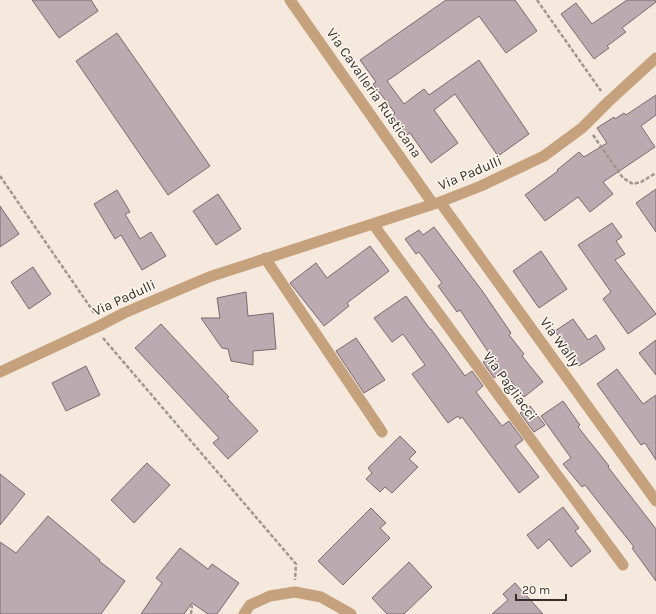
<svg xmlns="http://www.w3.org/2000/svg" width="656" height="614" font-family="Karla,sans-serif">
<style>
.building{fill:#bbabb1;stroke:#796a70}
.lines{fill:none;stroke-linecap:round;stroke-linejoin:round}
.path{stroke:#9f978d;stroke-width:2.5;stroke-dasharray:4 2;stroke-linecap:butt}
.minor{stroke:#c5a17d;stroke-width:11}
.labels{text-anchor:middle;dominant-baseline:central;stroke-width:3;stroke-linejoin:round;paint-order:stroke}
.street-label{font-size:14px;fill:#332f2a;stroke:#fef7ef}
</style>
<rect width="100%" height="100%" fill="#f4e9dc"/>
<!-- building -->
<path class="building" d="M32 0H91L98 11 59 38Z
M446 0H515L537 31 506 53 479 16 387 81 404 104 424 89 429 95 479 60 529 134 498 156 455 94 434 110 458 143 431 163 410 133 405 136 390 117 395 113 373 84 376 82 360 60Z
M627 0H656V2L622 28 626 32 607 46 609 48 594 59 561 14 576 3 592 24Z
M117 33 210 166 168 195 76 61Z
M656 95V115L641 126 655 147 603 182 613 194 590 212 578 197 545 221 525 195 558 171 557 170 579 152 584 157 607 143 597 128 614 117 615 119 624 113 626 115Z
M656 189V232L636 203Z
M117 190 130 212 125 214 140 239 151 232 166 256 142 270 121 235 115 239 94 204Z
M218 194 241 229 216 245 193 211Z
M0 206 19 234 0 247Z
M612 223 622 237 616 241 625 254 615 260 656 314 628 334 603 299 611 292 578 245Z
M434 227 483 292 511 333 509 335 524 354 522 356 543 382 524 397 503 371 494 378 483 362 491 356 460 310 457 312 438 286 442 283 419 252 416 254 405 239 419 230 423 235Z
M370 246 389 271 347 303 349 306 324 326 290 283 316 263 327 278Z
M541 251 567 289 539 308 513 271Z
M33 267 51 294 29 309 11 282Z
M246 292 248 316 273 313 276 349 253 351V365L231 361 228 349 222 348 201 318H220L217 298Z
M406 296 430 329H431L465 376 472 371 483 386 476 392 502 426 509 421 523 440 515 446 539 477 519 493 462 417 460 419 458 416 448 423 412 374 425 365 403 334 392 342 374 318Z
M573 319 588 340 596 335 605 349 579 366 555 331Z
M161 324 229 397 227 398 258 431 228 459 213 443 219 438 135 348Z
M356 338 385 380 364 393 336 351Z
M656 340V375L639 353Z
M86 366 100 395 66 411 52 383Z
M617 369 643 404 656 395V460L645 443 641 445 597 384Z
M563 401 580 425 578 427 609 466 608 467 656 529V581L632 548 634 547 585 485 582 487 563 464 571 458 541 416Z
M530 406 545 425 534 432 520 413Z
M400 436 416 452 409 459 418 467 392 493 385 487 380 492 366 479 372 473 368 468Z
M147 463 170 485 134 523 111 500Z
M0 474 25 494 0 525Z
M563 507 579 528 575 531 591 551 571 567 549 539 538 549 527 535Z
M371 508 386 523 380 528 390 538 343 585 318 561Z
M48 516 100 560 99 561 125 581 101 614H0V542L16 553Z
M180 548 208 569 212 564 239 583 217 614H208L192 603 184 614H141L162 583 156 578Z
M409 562 432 587 404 614H387L372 598Z
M515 583 543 614H492L508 600 503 594Z"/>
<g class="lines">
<!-- path -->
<path class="path" d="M537 0 601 91
M593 135 623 178 633 184 641 182 656 173
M0 176 95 314
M103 338 296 564 295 580
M191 614 192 605"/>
<!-- minor -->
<path class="minor" d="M290 0 433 204
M440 202 656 501
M373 224 623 565
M265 258 382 432
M0 372 99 326 124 313 209 277 440 202 481 186 544 156 582 128 608 102 656 58
M244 614 250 605 270 596 295 592 321 597 351 614"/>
</g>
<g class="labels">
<!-- street labels -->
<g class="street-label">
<text transform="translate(374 93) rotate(55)">Via Cavalleria Rusticana</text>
<text transform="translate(470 173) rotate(-23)">Via Padulli</text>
<text transform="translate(124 298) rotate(-25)">Via Padulli</text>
<text transform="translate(560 342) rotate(54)">Via Wally</text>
<text transform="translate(510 386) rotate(54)">Via Pagliacci</text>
</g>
</g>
<!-- scale -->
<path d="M516 594v6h50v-6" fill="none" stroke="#332f2a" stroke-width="2"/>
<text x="522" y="594" font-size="12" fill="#332f2a" stroke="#fef7ef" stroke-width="3" paint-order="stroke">20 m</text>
</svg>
